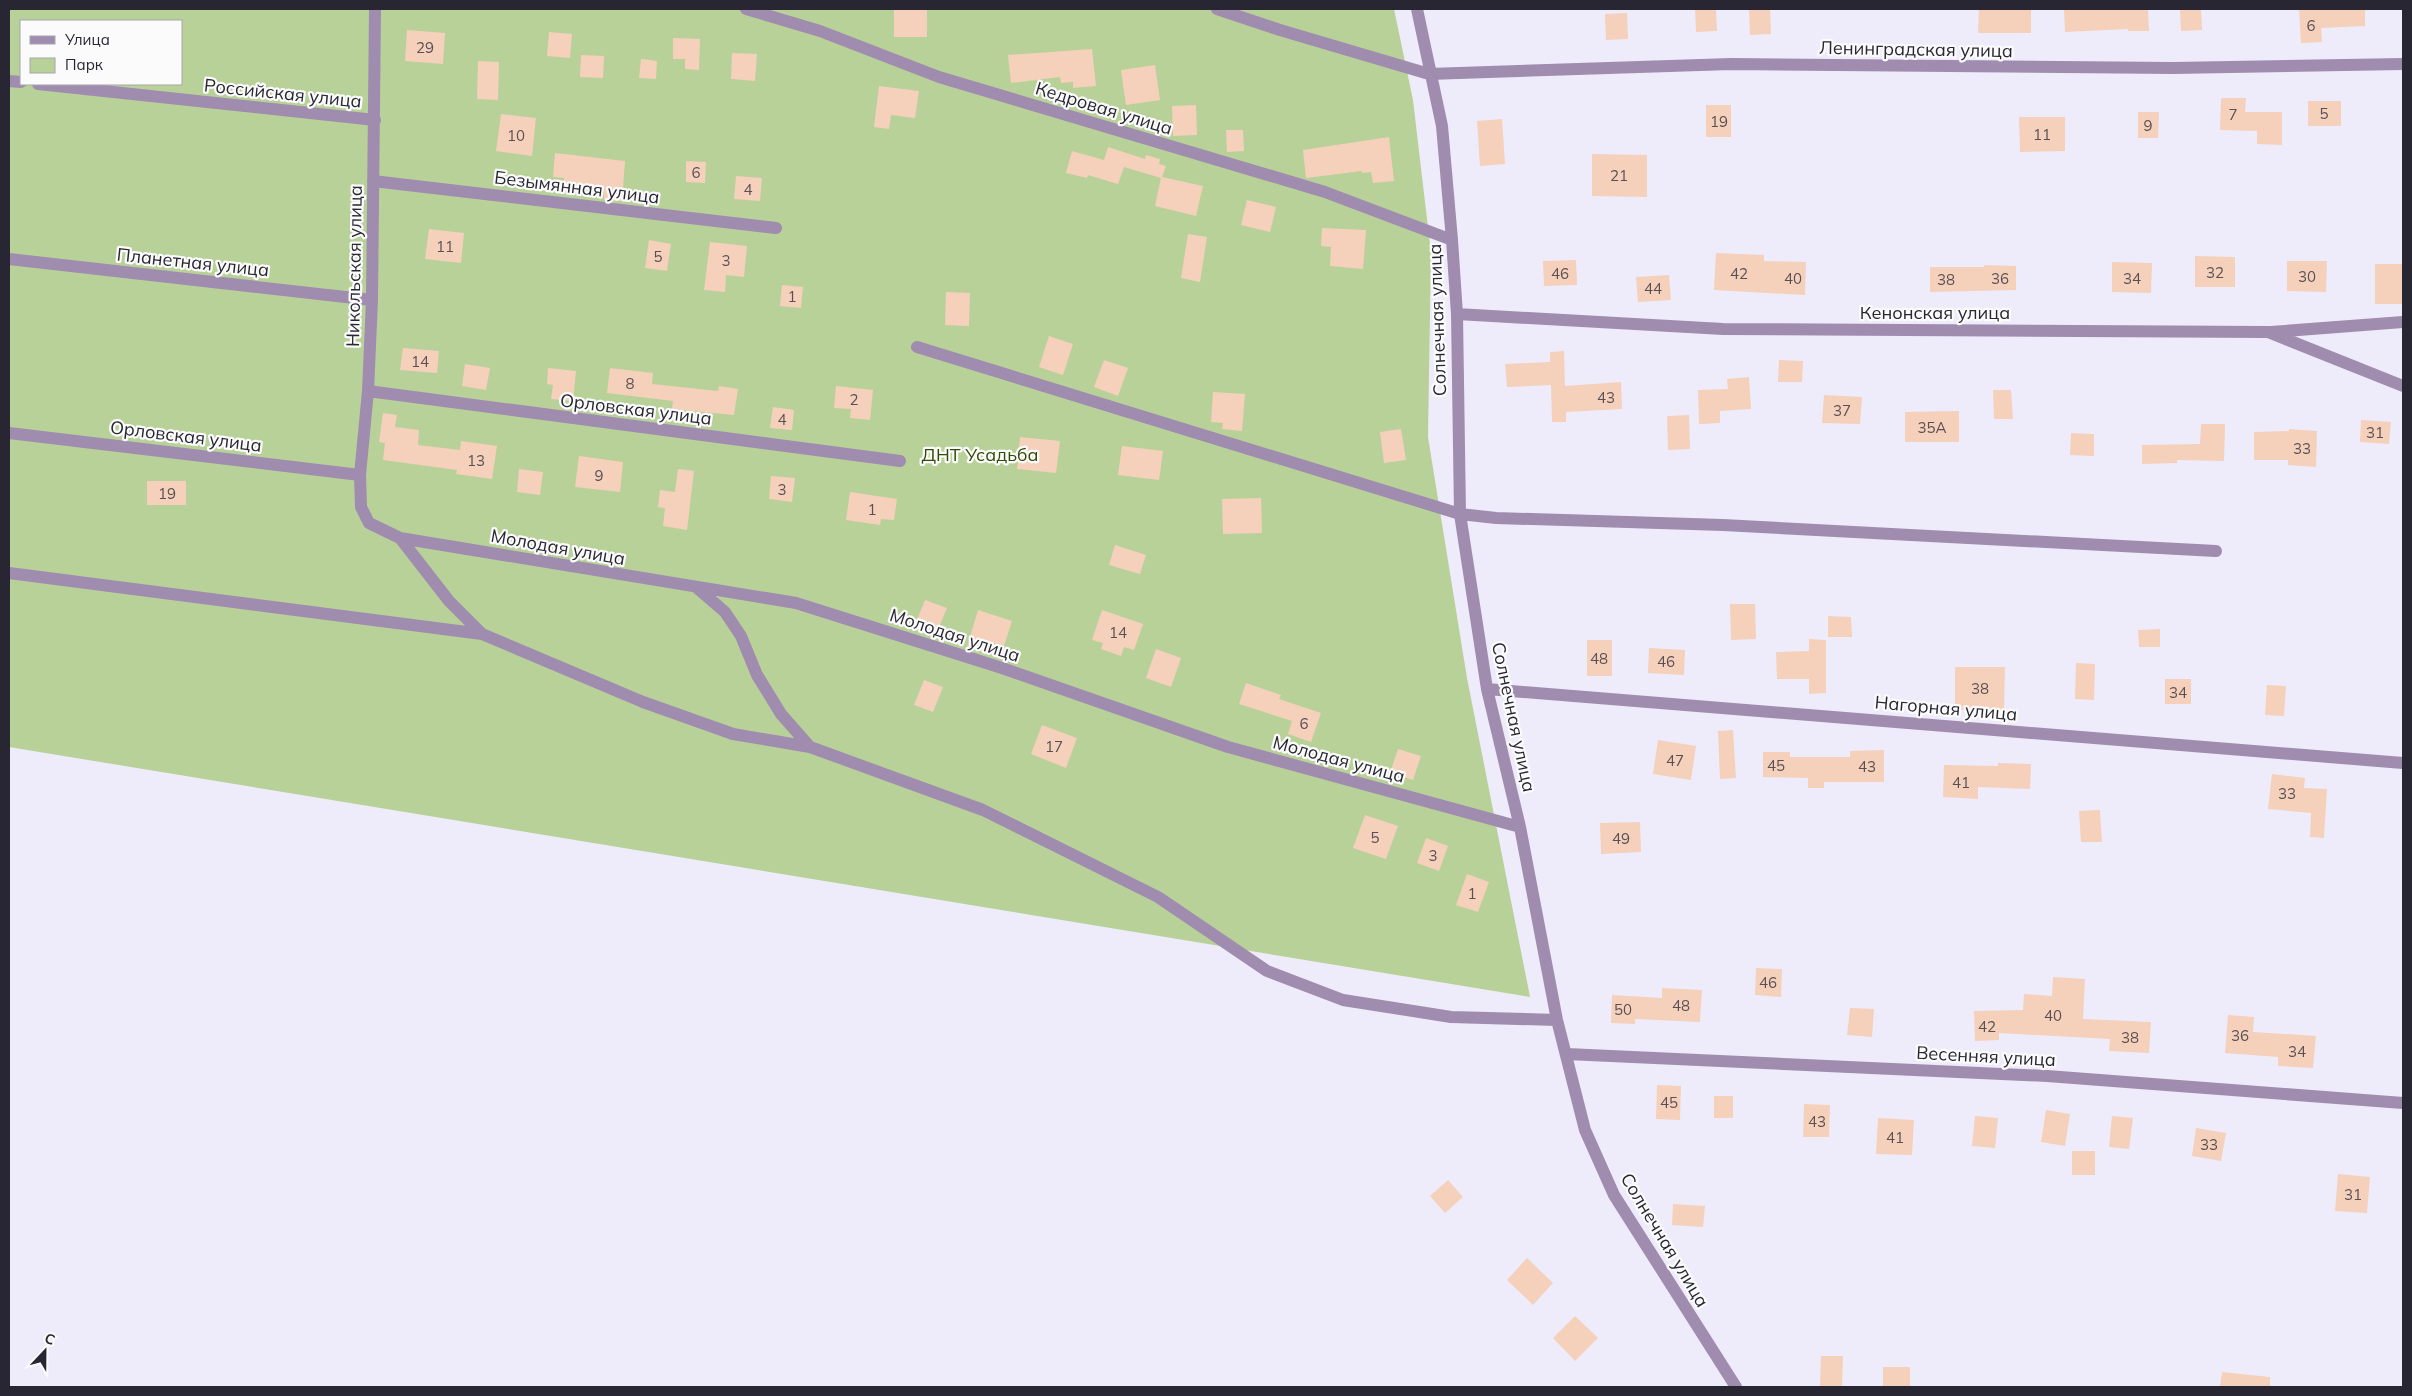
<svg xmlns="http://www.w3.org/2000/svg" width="2412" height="1396" font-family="Mulish,sans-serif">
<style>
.green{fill:#b8d199;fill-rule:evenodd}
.building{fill:#f5d0bb}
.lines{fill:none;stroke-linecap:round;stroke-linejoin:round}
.street{stroke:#a08caf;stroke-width:12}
.labels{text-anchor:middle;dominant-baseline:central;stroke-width:4.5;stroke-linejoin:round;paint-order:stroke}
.number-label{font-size:15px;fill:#5a5054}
.street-label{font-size:18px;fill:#272632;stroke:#fbfbfb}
.park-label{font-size:18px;fill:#334a07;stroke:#fbfbfb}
</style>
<rect width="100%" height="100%" fill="#eeecfa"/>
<!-- green -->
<path class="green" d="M9 9H1394L1413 100 1431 253 1428 437 1467 678 1530 997 9 747ZM21 21H181V84H21Z"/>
<!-- building -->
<path class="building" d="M894 9H927V37H894Z
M1695 9H1716L1717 31 1696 32Z
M1749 9H1770L1771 34 1750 35Z
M1979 9H2031V33H1978Z
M2064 9H2148L2149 31H2128V29L2065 32Z
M2180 9H2201L2202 30 2181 31Z
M2299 9H2365V26L2321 28 2322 42 2301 43Z
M1627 13 1628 39 1606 40 1605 14Z
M407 30 445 33 443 64 405 61Z
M549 32 572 34 570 58 547 56Z
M673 38 700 39 699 70 685 69V59H673Z
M1092 49 1096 86 1073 88V82L1061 83 1060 77 1011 83 1008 55Z
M732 53 757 54 755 81 731 79Z
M581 55 604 56 603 78 580 77Z
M641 59 657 61 656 79 639 78Z
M478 61 499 62 498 100 477 99Z
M1155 65 1160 100 1126 105 1121 70Z
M879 86 919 91 915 118 891 115 889 129 874 127Z
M2221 98H2246L2245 112H2282V145L2257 144V131L2220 130Z
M2308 101H2341V126H2308Z
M1196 105 1197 135 1173 136 1172 106Z
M1706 105H1731V137H1706Z
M2138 112H2159L2158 138H2138Z
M501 114 536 118 532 156 496 151Z
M2019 117H2065V151L2020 152Z
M1502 119 1505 164 1480 166 1477 121Z
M1226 130H1243L1244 151 1227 152Z
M1389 137 1394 181 1373 183 1371 172 1362 173V171L1306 178 1303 150Z
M1108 147 1145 159 1146 155 1160 159 1159 164 1166 166 1162 177 1203 186 1196 216 1155 206 1161 178 1124 167 1118 184 1088 175 1087 178 1066 173 1072 151 1104 160Z
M555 153 625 161 622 201 604 200V191L563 188 564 178 553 177Z
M1592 154 1647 155V197L1592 196Z
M686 161 706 162 705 183 686 182Z
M736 176 762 178 760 201 734 199Z
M1247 200 1276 207 1270 232 1241 225Z
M1322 228 1366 230 1363 269 1330 266 1331 247 1321 246Z
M429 229 464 233 461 263 425 259Z
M1188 234 1207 237 1200 282 1181 278Z
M649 240 671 244 667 271 645 268Z
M710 242 747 246 744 277 726 275 725 292 704 290Z
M1716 253 1764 255V261L1806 262 1805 295 1714 290Z
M2195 256 2235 257V287H2195Z
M1576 260 1577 285 1544 286 1543 261Z
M2287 261H2327L2326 292 2287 291Z
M2112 262 2152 263 2151 293 2112 292Z
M2375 264H2403V304H2375Z
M1984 265 2016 266V290L1930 292V267H1984Z
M1669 275 1671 300 1638 302 1636 277Z
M782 285 803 287 801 308 780 306Z
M946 292 970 293 969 326 945 325Z
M1049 336 1073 344 1063 375 1039 367Z
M403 348 439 351 437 373 400 370Z
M1564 351 1565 386 1621 382 1622 409 1566 412V422H1552L1551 385 1507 387 1505 364 1550 362V352Z
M1104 360 1128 368 1118 396 1094 387Z
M1779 360 1803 361 1802 382H1778Z
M465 364 490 368 486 390 462 386Z
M548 368 576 371 573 401 551 399 553 385 547 384Z
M610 368 653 373 652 384 718 391 719 386 738 389 734 415 672 409 673 401 607 393Z
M1749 377 1751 409 1720 411V423L1699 424 1698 390 1728 389 1727 379Z
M836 386 873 390 870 420 850 418 851 409 834 408Z
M1993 390H2011L2013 419H1994Z
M1213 392 1245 394 1242 431 1222 429 1223 423 1211 422Z
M1824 395 1862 397 1860 424 1822 423Z
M773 407 794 410 792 430 770 428Z
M1959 411V442H1905V412Z
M383 413 397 415 395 427 419 430 418 445 460 450 461 441 497 446 492 479 456 474 457 470 383 460 385 443 379 442Z
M1689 415 1690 449 1668 450 1667 416Z
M2361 420 2391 422 2389 444 2360 442Z
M2201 424H2225L2224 461 2177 460V463L2142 464V445L2200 444Z
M1401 429 1406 460 1384 463 1380 432Z
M2289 429 2317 431 2316 467 2288 465V460H2254V432L2289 431Z
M2071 433 2094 434V456L2070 455Z
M1020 437 1060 441 1056 473 1017 469Z
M1122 446 1163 451 1159 480 1118 475Z
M579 456 623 462 620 492 575 487Z
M519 469 543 472 540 495 517 492Z
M678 469 694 471 687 530 663 526 665 508 658 507 660 490 675 492Z
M771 476 795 478 792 502 769 499Z
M147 481H186V505H147Z
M850 492 897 499 894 520 881 519 880 525 846 520Z
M1261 498 1262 533 1223 534 1222 499Z
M1115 545 1146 555 1140 574 1109 565Z
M925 600 947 608 936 634 915 625Z
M1730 604H1755L1756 639 1731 640Z
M978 610 1012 621 1004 646 995 643 991 654 967 647Z
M1102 610 1143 624 1134 650 1124 647 1121 656 1101 649 1103 643 1092 640Z
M1828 616 1851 617 1852 637H1828Z
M2160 629V647H2139L2138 630Z
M1809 639 1826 640V693L1809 694V679H1777L1776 652 1809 651Z
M1587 640H1612V676H1587Z
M1649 648 1685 650 1684 675 1648 673Z
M1156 649 1181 658 1171 687 1146 678Z
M2076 663 2095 664 2094 700 2075 699Z
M1955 667H2005L2004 710H1955Z
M2165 679H2191V704H2165Z
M924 680 943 687 933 712 914 705Z
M1246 683 1281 695 1279 699 1321 713 1311 742 1288 734 1292 721 1239 704Z
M2267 685 2286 686 2284 716 2265 715Z
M1042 725 1077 738 1066 768 1031 754Z
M1733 730 1736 778 1720 779 1718 731Z
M1658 740 1696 746 1691 780 1653 774Z
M1398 749 1421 756 1413 780 1390 773Z
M1884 750V782H1824V788H1808V778L1763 777V752H1790V757H1850V751Z
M1998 763 2031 764 2030 789 1978 787V799L1943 797 1944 765 1998 766Z
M2272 774 2305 778 2304 788 2327 789 2324 838 2310 837 2311 813 2268 809Z
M2100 810 2102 842H2081L2079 811Z
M1365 815 1398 826 1386 859 1353 848Z
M1640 822 1641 852 1601 854 1600 823Z
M1426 838 1448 846 1439 871 1417 863Z
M1467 874 1489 882 1478 912 1456 905Z
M1756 968 1782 969 1781 997 1755 995Z
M2053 977 2085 979 2083 1019 2151 1022 2149 1053 2109 1051 2110 1039 1999 1033V1040L1975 1041 1974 1011 2023 1010 2024 994 2052 996Z
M1662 988 1702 990 1700 1022 1635 1019V1024L1611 1023 1612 995 1662 998Z
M1850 1008 1874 1009 1872 1037 1847 1035Z
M2228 1015 2254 1017 2253 1032 2316 1036 2313 1068 2278 1066V1057L2225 1053Z
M1657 1085 1681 1086 1680 1120 1656 1119Z
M1714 1096H1733V1118H1714Z
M1804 1104 1830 1105 1829 1137H1803Z
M2046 1110 2070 1114 2065 1146 2041 1142Z
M1975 1116 1998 1118 1995 1148 1972 1146Z
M2112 1116 2133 1118 2129 1149 2109 1147Z
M1878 1118 1914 1120 1912 1155 1876 1154Z
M2196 1128 2226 1133 2221 1161 2192 1156Z
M2072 1151H2095V1175H2072Z
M2338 1174 2370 1177 2367 1213 2335 1211Z
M1448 1180 1463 1197 1445 1213 1430 1196Z
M1673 1204 1705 1206 1703 1227 1672 1225Z
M1527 1258 1553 1283 1533 1305 1507 1280Z
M1575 1316 1598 1338 1575 1361 1553 1338Z
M1821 1356H1843L1842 1387H1820Z
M1883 1367H1910V1387H1883Z
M2222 1372 2270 1377V1387H2220Z"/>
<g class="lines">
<!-- street -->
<path class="street" d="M375 9 372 300 368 391 360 475 361 507 369 523 400 538 796 603 1002 668 1228 747 1520 827
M746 9 820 31 939 77 1325 192 1452 240
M1217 9 1280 30 1429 74 1731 64 2173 68 2403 64
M1417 9 1442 126 1452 240 1457 314 1460 514 1487 689 1520 827 1557 1020 1585 1130 1614 1195 1736 1387
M9 81 21 82
M38 84 375 120
M373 181 776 228
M9 259 372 300
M1457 314 1723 329 2268 332 2403 386
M2271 332 2403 322
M917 347 1460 514 1496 518 1723 525 2216 551
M368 391 900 461
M9 433 360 475
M400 538 449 601 482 634
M9 573 482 634 643 702 733 734 810 747 983 810 1158 897 1267 971 1343 1000 1451 1017 1557 1020
M696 587 725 612 741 636 757 675 781 714 810 747
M1487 689 2403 763
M1567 1054 2047 1076 2403 1103"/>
</g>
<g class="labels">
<!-- number labels -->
<g class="number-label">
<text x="2311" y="25">6</text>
<text x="425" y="47">29</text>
<text x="2324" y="113">5</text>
<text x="2233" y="114">7</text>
<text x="1719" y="121">19</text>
<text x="2148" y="125">9</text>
<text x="2042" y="134">11</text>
<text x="516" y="135">10</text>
<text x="696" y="172">6</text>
<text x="1619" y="175">21</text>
<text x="748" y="189">4</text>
<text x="445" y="246">11</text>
<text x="658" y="256">5</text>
<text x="726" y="260">3</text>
<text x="2215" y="272">32</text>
<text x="1560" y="273">46</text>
<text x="1739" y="273">42</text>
<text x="2307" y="276">30</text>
<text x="1793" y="278">40</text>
<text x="2000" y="278">36</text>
<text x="2132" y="278">34</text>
<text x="1946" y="279">38</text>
<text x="1653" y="288">44</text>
<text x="792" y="296">1</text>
<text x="420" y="361">14</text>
<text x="630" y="383">8</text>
<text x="1606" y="397">43</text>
<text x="854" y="399">2</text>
<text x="1842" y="410">37</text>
<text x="782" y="419">4</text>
<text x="1932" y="427">35А</text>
<text x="2375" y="432">31</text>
<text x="2302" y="448">33</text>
<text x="476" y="460">13</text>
<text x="599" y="475">9</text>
<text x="782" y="489">3</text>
<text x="167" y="493">19</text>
<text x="872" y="509">1</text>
<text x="1118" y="632">14</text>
<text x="1599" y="658">48</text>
<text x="1666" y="661">46</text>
<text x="1980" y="688">38</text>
<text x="2178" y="692">34</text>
<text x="1304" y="723">6</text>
<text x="1054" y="746">17</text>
<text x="1675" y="760">47</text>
<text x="1776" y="765">45</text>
<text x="1867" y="766">43</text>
<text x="1961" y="782">41</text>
<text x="2287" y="793">33</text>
<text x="1375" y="837">5</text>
<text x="1621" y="838">49</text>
<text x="1433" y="855">3</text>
<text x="1472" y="893">1</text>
<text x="1768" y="982">46</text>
<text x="1681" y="1005">48</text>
<text x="1623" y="1009">50</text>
<text x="2053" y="1015">40</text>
<text x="1987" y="1026">42</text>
<text x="2240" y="1035">36</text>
<text x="2130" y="1037">38</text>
<text x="2297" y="1051">34</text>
<text x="1669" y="1102">45</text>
<text x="1817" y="1121">43</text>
<text x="1895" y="1137">41</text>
<text x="2209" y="1144">33</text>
<text x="2353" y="1194">31</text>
</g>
<!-- street labels -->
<g class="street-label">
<text transform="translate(1916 49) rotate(1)">Ленинградская улица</text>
<text transform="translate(283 93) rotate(6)">Российская улица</text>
<text transform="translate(1104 108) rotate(17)">Кедровая улица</text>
<text transform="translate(577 187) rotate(7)">Безымянная улица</text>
<text transform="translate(193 262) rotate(6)">Планетная улица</text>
<text transform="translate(354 266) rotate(-89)">Никольская улица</text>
<text x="1935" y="312">Кенонская улица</text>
<text transform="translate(1437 320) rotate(-92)">Солнечная улица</text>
<text transform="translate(636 409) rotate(7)">Орловская улица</text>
<text transform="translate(186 436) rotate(7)">Орловская улица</text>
<text transform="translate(558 547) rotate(10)">Молодая улица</text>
<text transform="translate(955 635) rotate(18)">Молодая улица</text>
<text transform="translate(1946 708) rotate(5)">Нагорная улица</text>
<text transform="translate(1514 717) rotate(78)">Солнечная улица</text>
<text transform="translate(1339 759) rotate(15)">Молодая улица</text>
<text transform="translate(1986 1056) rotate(3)">Весенняя улица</text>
<text transform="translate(1665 1240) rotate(59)">Солнечная улица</text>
</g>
<!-- park labels -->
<g class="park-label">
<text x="980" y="454">ДНТ Усадьба</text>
</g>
</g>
<!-- border -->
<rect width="2412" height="1396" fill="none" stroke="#272632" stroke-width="20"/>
<!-- legend -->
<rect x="20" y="20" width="162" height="65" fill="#fbfbfb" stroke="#a6a6ab"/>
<rect x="30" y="36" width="25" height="8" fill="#a08caf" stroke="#a6a6ab"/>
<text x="65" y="45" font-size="15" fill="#272632">Улица</text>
<rect x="30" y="58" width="25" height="15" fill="#b8d199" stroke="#a6a6ab"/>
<text x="65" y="70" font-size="15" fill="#272632">Парк</text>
<!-- north arrow -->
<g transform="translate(45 1351) rotate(22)" stroke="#fbfbfb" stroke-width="4" paint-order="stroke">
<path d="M0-4L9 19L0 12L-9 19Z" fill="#272632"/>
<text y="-8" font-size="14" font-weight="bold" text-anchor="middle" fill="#272632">С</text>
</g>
</svg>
